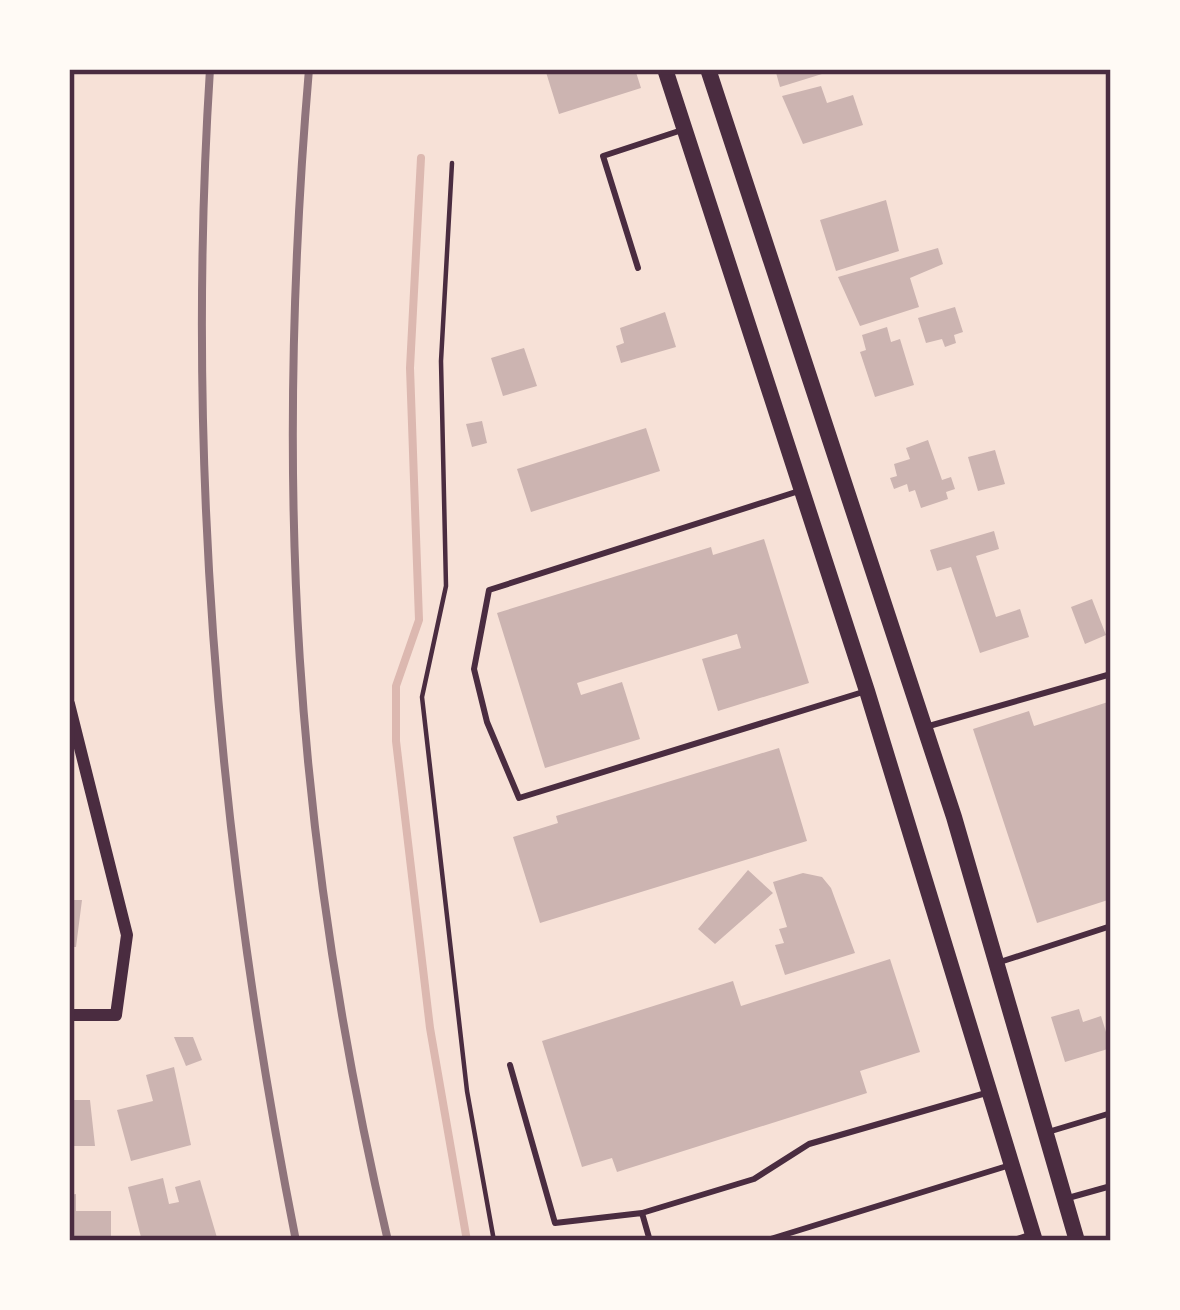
<svg xmlns="http://www.w3.org/2000/svg" width="1180" height="1310" font-family="Merriweather,serif">
<style>
.lines{fill:none;stroke-linecap:round;stroke-linejoin:round}
.stream{stroke:#dcb8b0;stroke-width:8}
.building{fill:#ccb4b1}
.path{stroke:#4a2c40;stroke-width:4.5}
.service{stroke:#4a2c40;stroke-width:6}
.minor{stroke:#4a2c40;stroke-width:12}
.secondary{stroke:#4a2c40;stroke-width:16}
.rail{stroke:#8f747c;stroke-width:8}
.neatline{fill:none;stroke:#4a2c40;stroke-width:4.5}
</style>
<rect width="100%" height="100%" fill="#f7e1d7"/>
<g class="lines">
<!-- stream -->
<path class="stream" d="M421 158 410 368 419 620 396 686V741L430 1028 467 1241"/>
</g>
<!-- building -->
<path class="building" d="M545 69H635L641 88 559 114Z
M775 69H820L822 74 780 87Z
M821 86 827 103 853 95 863 125 803 144 782 96Z
M886 200 899 251 836 271 820 220Z
M938 248 943 264 910 278 919 307 860 326 838 277Z
M955 307 963 332 954 335 956 343 945 347 942 339 926 343 918 318Z
M665 312 676 347 621 363 616 346 624 343 620 328Z
M887 327 891 342 900 339 914 385 875 397 860 352 866 350 862 335Z
M524 348 537 386 503 396 491 358Z
M482 421 487 443 472 447 466 424Z
M646 428 660 471 531 512 517 469Z
M928 440 942 480 951 477 955 489 946 492 948 499 921 508 915 490 909 492 907 484 894 489 890 478 897 476 894 464 910 459 906 448Z
M995 450 1005 484 978 491 968 457Z
M994 531 999 549 976 556 996 617 1020 609 1029 637 980 653 951 567 937 571 930 550Z
M764 539 809 683 718 711 702 659 741 648 737 634 577 683 581 695 622 682 640 739 545 768 497 613 711 547 713 555Z
M1092 599 1106 635 1085 644 1071 607Z
M1111 701V899L1037 923 973 729 1029 711 1034 726Z
M779 748 807 841 540 923 513 837 558 823 556 816Z
M748 870 773 893 715 944 698 929Z
M803 873 822 877 831 888 855 953 785 975 775 945 784 943 779 929 787 927 773 882Z
M69 900H82L76 947H69Z
M890 959 920 1052 860 1071 867 1093 617 1172 612 1158 582 1167 542 1041 733 981 741 1006Z
M1079 1009 1083 1022 1101 1016 1111 1048 1065 1062 1051 1017Z
M174 1037H193L202 1060 186 1066Z
M174 1067 191 1145 131 1161 117 1110 153 1101 146 1075Z
M69 1100H90L95 1146H69Z
M163 1178 169 1204 179 1202 175 1187 200 1180 218 1241H168L167 1236 142 1241 128 1187Z
M76 1194V1211H111V1241H69V1195Z"/>
<g class="lines">
<!-- path -->
<path class="path" d="M452 163 441 361 446 586 422 697 467 1091 494 1241"/>
<!-- service -->
<path class="service" d="M638 268 603 156 682 130
M799 491 489 590 474 669 487 722 519 798 863 692
M929 726 1111 674
M1000 962 1111 926
M510 1065 555 1223 642 1213
M1048 1132 1111 1113
M1068 1198 1111 1186
M650 1241 642 1213 754 1179 809 1144 986 1093
M764 1241 1007 1166
M1011 1241 1029 1235"/>
<!-- minor -->
<path class="minor" d="M69 704 127 935 116 1015H69"/>
<!-- secondary -->
<path class="secondary" d="M665 69 867 691 1035 1241
M708 69 954 817 1077 1241"/>
<!-- rail -->
<path class="rail" d="M210 69C185 460 220 858 296 1241
M309 69C274 481 293 837 388 1241"/>
</g>
<!-- border -->
<rect width="1180" height="1310" fill="none" stroke="#fffaf5" stroke-width="144"/>
<rect x="72" y="72" width="1036" height="1166" class="neatline"/>
</svg>
